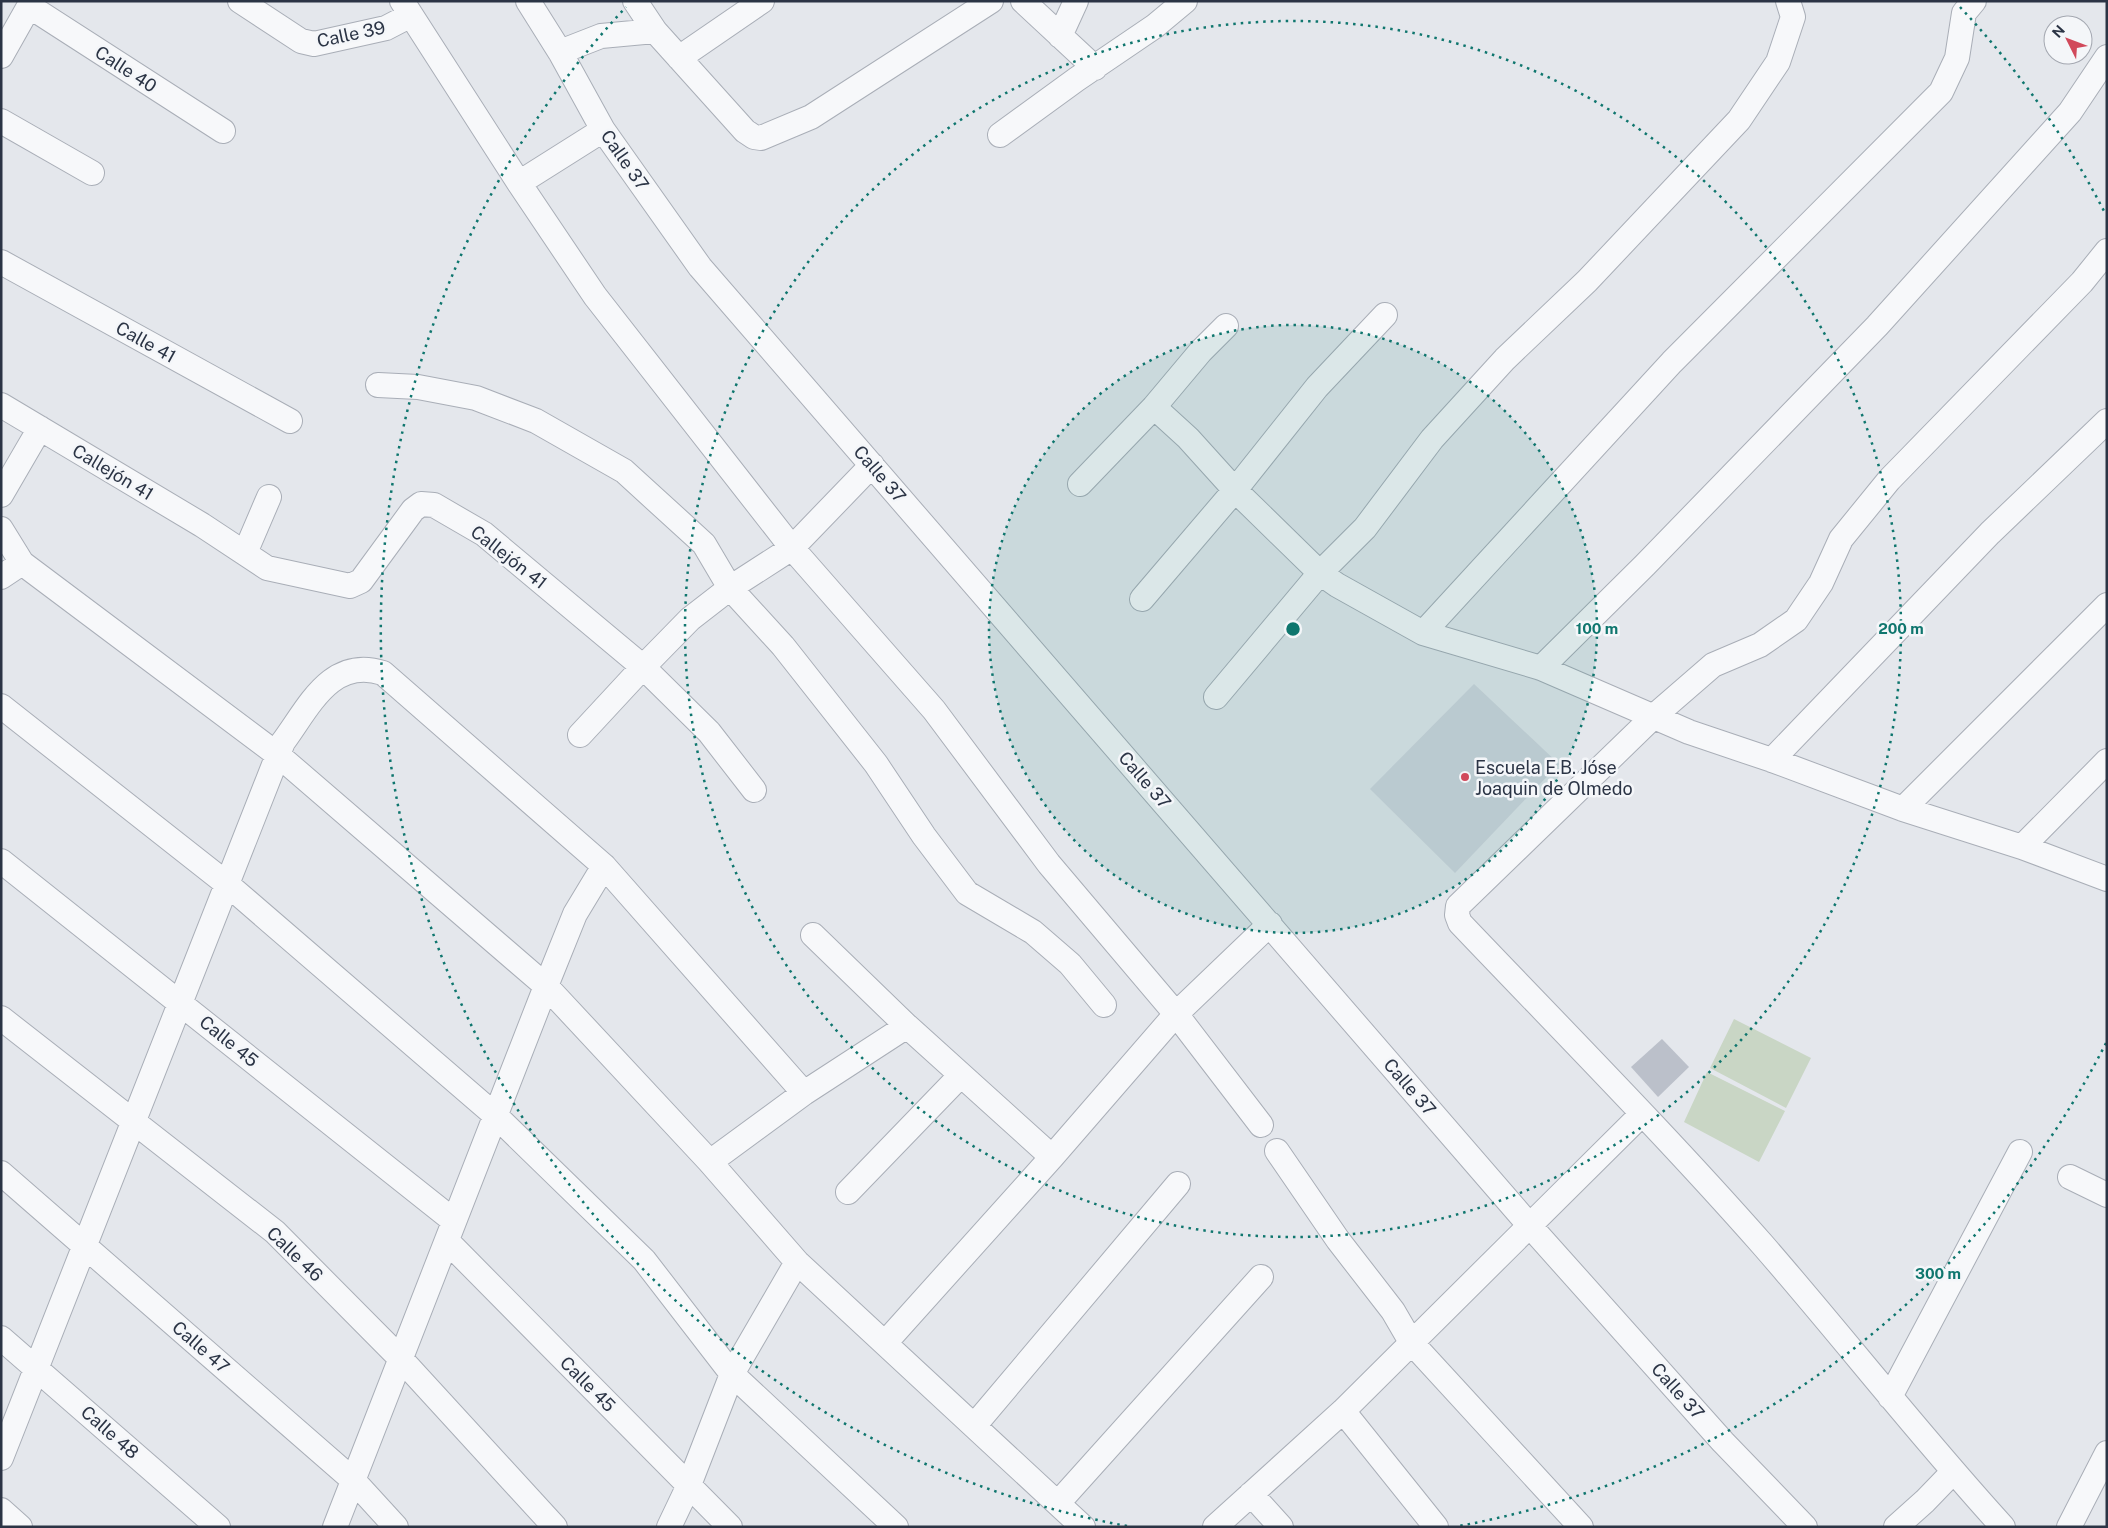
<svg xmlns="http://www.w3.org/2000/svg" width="2108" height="1528" font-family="'Public Sans',sans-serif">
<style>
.built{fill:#d2d6de}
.green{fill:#c9d6c5}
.building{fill:#bbc0ca}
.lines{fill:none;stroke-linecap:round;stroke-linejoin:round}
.minor-casing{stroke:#a9aeb7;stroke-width:26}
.minor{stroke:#f7f8fa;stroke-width:24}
.ring{fill:none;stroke:#0f766e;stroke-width:2.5;stroke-dasharray:2.5 5}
.poi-dot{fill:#d1495b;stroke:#f4f6f9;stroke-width:2}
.labels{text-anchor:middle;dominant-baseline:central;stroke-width:5;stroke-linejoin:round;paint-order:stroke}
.street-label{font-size:18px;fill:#2b3445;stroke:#f4f6f9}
.poi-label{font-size:18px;fill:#2b3445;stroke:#f4f6f9;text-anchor:start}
.centre{fill:#0f766e;stroke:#f4f6f9;stroke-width:2.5}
.ring-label{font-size:15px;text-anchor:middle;font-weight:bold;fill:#0f766e;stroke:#f4f6f9;stroke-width:5;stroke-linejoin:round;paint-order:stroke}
</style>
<rect width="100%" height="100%" fill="#e4e7ec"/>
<!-- built -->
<path class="built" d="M1474 684 1559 764 1455 873 1370 789Z"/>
<!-- green -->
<path class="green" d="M1734 1019 1811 1058 1786 1108 1710 1068Z
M1707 1072 1785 1111 1759 1162 1684 1122Z"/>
<!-- building -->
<path class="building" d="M1662 1039 1689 1067 1658 1097 1631 1067Z"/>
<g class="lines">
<!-- minor casing -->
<g class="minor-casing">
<path id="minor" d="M240 1 301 41 314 44 386 28 411 15
M402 1 519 183 595 296 792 548 934 710 1049 864 1176 1014 1261 1125
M528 1 560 52 603 130 700 267 1530 1226 1723 1442 1805 1527
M635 1 655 31
M1023 1 1095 68
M29 6 223 131
M1060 36 1076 1
M560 52 601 36 655 31 745 131 754 137 761 138 811 117 991 1
M1 56 32 1
M679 58 762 1
M1 121 92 173
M1000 135 1077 79 1155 26 1185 1
M519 183 603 130
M1 262 290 421
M378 385 418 387 476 398 536 421 624 471 704 544 730 588 783 646 876 764 924 836 967 893 1033 932 1070 964 1104 1005
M1 405 202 525 267 568 350 586 361 581 413 510 421 504 434 505 484 534 643 667 709 732 754 790
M1154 407 1188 438 1235 490 1320 573 1337 585 1423 633 1541 668 1689 732 1772 760 1903 809 2022 847 2107 879
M1080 484 1154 407 1201 351 1226 326
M1 495 40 428
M1 529 22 563 278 755 546 986 710 1162 797 1262 1083 1527
M245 553 269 497
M1 577 22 563
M1142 599 1235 490 1317 387 1385 315
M1423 633 1672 362 1941 92 1957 58 1964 13 1974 1
M1541 668 1645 565 1877 326 2070 112 2107 57
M1216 697 1320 573 1365 528 1432 439 1505 359 1587 281 1739 120 1778 62 1793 17 1788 1
M1 706 227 884 496 1116 644 1260 732 1374 896 1527
M580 735 643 667 690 619 730 588 792 548 872 465
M1772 760 1990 533 2107 421
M1903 809 2107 605
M2022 847 2107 761
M1 861 454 1221
M813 935 907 1026
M1 1018 275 1232 401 1359 555 1527
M1277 1151 1338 1240 1393 1311 1411 1342 1581 1527
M710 1162 804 1093 907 1026 1052 1157
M1 1173 353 1480 396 1527
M2070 1177 2107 1195
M848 1192 961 1075
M447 1241 730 1527
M1 1338 218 1527
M885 1343 1052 1157 1176 1014 1270 924
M1890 1397 2020 1152
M1343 1411 1436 1527
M974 1426 1178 1184
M1 1458 283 742C309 707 331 656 383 673L604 866 804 1093
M1251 1494 1281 1527
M1058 1503 1261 1277
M1 1510 20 1527
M335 1527 546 986 575 914 604 866
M669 1527 689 1485 732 1374 797 1262
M1215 1527 1343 1411 1642 1114
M1896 1527 1925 1501 1953 1472
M2003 1527C1919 1435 1843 1337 1762 1244 1665 1134 1561 1029 1460 923L1457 915 1458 906 1653 717 1713 665 1760 645 1796 620 1821 583 1841 539 1889 480 2082 282 2107 251
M2069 1527 2107 1453"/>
</g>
<!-- minor -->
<use href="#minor" class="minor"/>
</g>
<!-- distance rings -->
<circle cx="1293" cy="629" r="304" fill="#0f766e" fill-opacity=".12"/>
<g class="ring">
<circle cx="1293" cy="629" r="304"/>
<circle cx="1293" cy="629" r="608"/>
<path d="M2106 1043A912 912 0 0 1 1459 1526M1127 1526A912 912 0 0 1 626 7M1960 7A912 912 0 0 1 2106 215"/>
</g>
<!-- markers -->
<circle class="poi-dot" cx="1465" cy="777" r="5"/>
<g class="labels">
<!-- street labels -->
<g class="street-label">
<text transform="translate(351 34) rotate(-12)">Calle 39</text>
<text transform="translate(126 69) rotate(33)">Calle 40</text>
<text transform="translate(625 160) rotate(55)">Calle 37</text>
<text transform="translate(146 342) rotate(29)">Calle 41</text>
<text transform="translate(113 472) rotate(31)">Callejón 41</text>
<text transform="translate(880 474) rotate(49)">Calle 37</text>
<text transform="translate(509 557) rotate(38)">Callejón 41</text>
<text transform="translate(1145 780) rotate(49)">Calle 37</text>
<text transform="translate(229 1041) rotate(39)">Calle 45</text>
<text transform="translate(1410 1087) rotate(49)">Calle 37</text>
<text transform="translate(295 1254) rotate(44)">Calle 46</text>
<text transform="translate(201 1347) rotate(41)">Calle 47</text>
<text transform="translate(588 1384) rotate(45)">Calle 45</text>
<text transform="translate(1678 1391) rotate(48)">Calle 37</text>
<text transform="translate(110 1432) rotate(41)">Calle 48</text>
</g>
<!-- poi labels -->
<g class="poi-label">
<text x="1475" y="767">Escuela E.B. Jóse<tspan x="1475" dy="21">Joaquin de Olmedo</tspan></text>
</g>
</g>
<circle cx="1293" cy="629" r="8" class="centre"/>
<g class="ring-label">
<text x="1597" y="634">100 m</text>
<text x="1901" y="634">200 m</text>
<text x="1938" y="1279">300 m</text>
</g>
<!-- border -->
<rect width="2108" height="1528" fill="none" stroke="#2b3445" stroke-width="5"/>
<!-- north arrow -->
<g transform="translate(2068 40) rotate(312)"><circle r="24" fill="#f4f6f9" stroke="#a4a8b1"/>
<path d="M0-4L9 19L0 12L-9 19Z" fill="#d1495b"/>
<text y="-8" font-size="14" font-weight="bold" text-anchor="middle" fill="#2b3445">N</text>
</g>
</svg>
